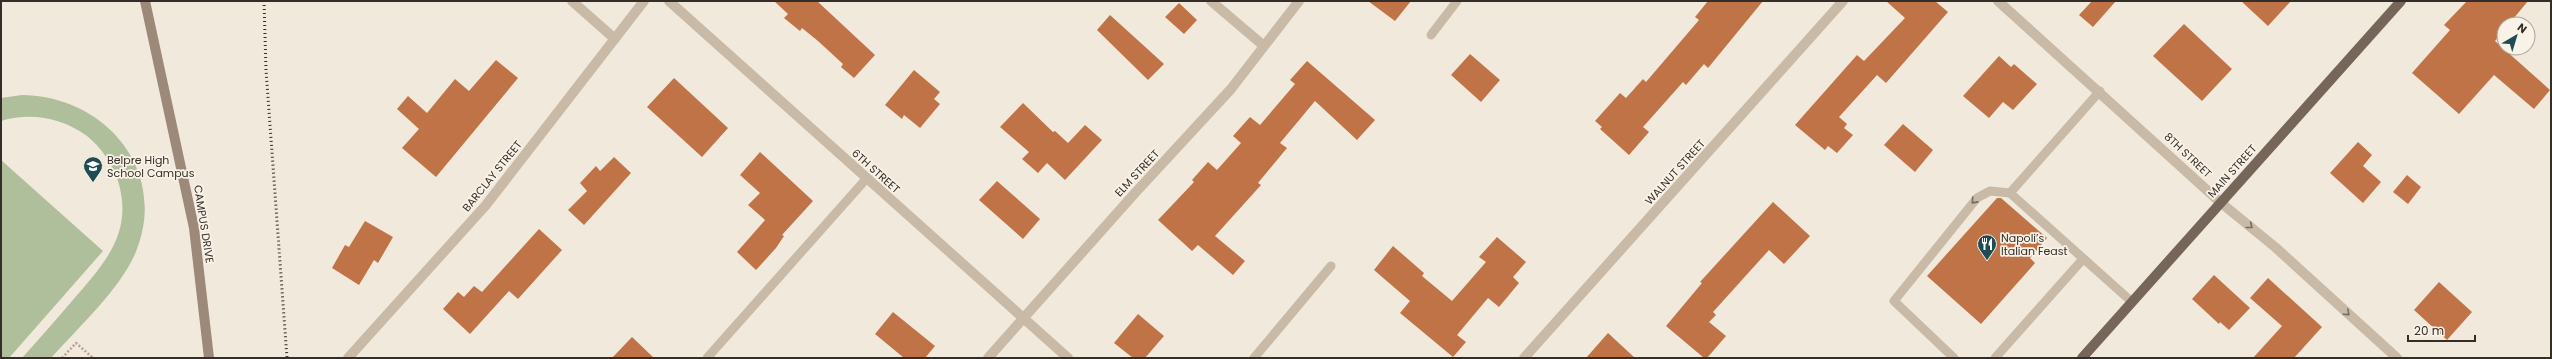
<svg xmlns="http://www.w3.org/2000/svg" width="2552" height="359" font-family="Poppins,sans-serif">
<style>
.green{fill:#afbf9c}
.building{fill:#c17348}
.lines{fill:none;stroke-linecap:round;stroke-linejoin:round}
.path{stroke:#b4a492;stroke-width:2.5;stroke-dasharray:2 2;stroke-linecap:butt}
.lane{stroke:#c8baa7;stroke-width:9}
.street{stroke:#c8baa7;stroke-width:10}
.secondary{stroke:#9c8979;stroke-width:10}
.primary{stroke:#766659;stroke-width:10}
.rail{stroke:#352d28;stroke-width:3;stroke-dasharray:1 3;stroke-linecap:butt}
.oneway{stroke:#776c61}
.labels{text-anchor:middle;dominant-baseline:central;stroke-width:3.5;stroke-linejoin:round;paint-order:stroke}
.street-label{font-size:11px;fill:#352d28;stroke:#f9f2e7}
.poi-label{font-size:11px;fill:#352d28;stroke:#f9f2e7;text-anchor:start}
</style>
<rect width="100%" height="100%" fill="#f1e9db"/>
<!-- green -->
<path class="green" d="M22 95C106 96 170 172 135 254 120 289 77 329 51 358H22C39 339 56 320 72 301 104 264 134 233 118 181 112 164 101 147 87 136 62 118 31 112 1 121V98Z
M1 160 103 251 9 358H1Z"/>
<!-- building -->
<path class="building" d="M774 1H817L875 55 854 78 841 67 843 64 818 41 802 28 800 31 784 18 788 14Z
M1368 1H1411L1395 21Z
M1708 1H1763L1708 68 1704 64 1686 85 1683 82 1643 127 1649 132 1629 155 1600 129 1602 127 1595 121 1620 93 1626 98 1643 79 1646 82 1699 20 1695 17Z
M1886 1H1935L1948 12 1886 83 1877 75 1839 117 1847 124 1844 128 1853 135 1837 153 1828 146 1825 150 1795 125 1857 55 1864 61 1905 18Z
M2092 1H2116L2093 27 2079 15Z
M2241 1H2291L2268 26Z
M2467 1H2528L2509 24H2504V30L2495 41 2550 90 2534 109 2494 75 2459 114 2412 73 2450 30 2444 25Z
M1179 3 1197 20 1184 34 1165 17Z
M1110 15 1164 64 1148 80 1097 30Z
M2184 24 2232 69 2202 101 2153 56Z
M1470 54 1500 80 1481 102 1451 75Z
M1999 56 2011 67 2014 64 2037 84 2013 110 2003 102 1989 118 1963 96Z
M496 60 518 78 436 177 402 148 419 129 397 109 408 96 427 113 455 79 469 91Z
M1307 61 1375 120 1357 140 1315 101 1280 143 1287 148 1258 183 1261 185 1215 236 1245 261 1233 275 1198 245 1192 251 1158 220 1194 182 1192 180 1208 162 1217 170 1241 143 1233 136 1250 117 1260 125 1295 84 1290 80Z
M914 70 940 92 934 99 940 104 920 128 904 115 902 119 885 105Z
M674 78 728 128 702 157 647 107Z
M1023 103 1053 132 1055 131 1068 143 1085 125 1102 140 1065 180 1047 163 1038 173 1022 159 1029 152 1000 127Z
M1903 124 1933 150 1915 172 1884 145Z
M2358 142 2372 155 2363 166 2381 182 2363 203 2330 173Z
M760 152 813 201 782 235 784 236 776 248 756 270 737 252 765 220 748 205 760 193 740 175Z
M614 157 631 173 584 225 568 210 587 191 580 183 596 166 600 171Z
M2407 175 2421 187 2408 204 2393 192Z
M997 181 1040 219 1023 239 979 200Z
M1997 198H2001L2047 238 2030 258 2035 263 1981 324 1927 276Z
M1773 202 1810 236 1784 264 1769 250 1713 312 1716 315 1709 322 1726 336 1707 358H1704L1666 326 1702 283 1700 282Z
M365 221 393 237 378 263 374 260 359 285 332 268 345 245 349 247Z
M539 229 562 250 518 299 509 291 470 334 443 309 458 292 464 297 474 286 482 292Z
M1497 237 1526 262 1513 277 1519 283 1499 307 1488 298 1457 335 1466 342 1453 357 1400 313 1410 301 1374 270 1393 246 1424 273 1422 276 1452 301 1486 262 1479 257Z
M2214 275 2250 308 2229 330 2220 322 2219 324 2192 299Z
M2268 278 2322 327 2294 358H2253L2282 326 2250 298Z
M2439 282 2472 312 2447 340 2414 310Z
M893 312 935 346 925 358H904L875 334Z
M1138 314 1164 336 1145 358H1133L1114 343Z
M1608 333 1635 358H1586Z
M632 337 654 358H612Z"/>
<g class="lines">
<!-- path -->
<path class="path" d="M62 358 76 343 93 358"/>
<!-- lane -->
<path class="lane" d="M1431 35 1457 1
M2100 91 2010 193 2132 302
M707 358 867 178
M1254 358 1331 266
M1954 358 1894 301 1977 198 1990 191 2010 193
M1995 358 2083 259"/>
<!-- street -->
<path class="street" d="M572 1 615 39
M669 1 1068 358
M1211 1 1264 46
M1998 1 2220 202 2275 247 2397 358
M348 358 486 205 644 1
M988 358 1135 193 1231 89 1299 1
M1524 358 1843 1"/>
<!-- secondary -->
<path class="secondary" d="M145 1 194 228 209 358"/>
<!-- primary -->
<path class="primary" d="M2082 358 2401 1"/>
<!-- rail -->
<path class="rail" d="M264 1 266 70 287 358"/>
</g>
<!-- one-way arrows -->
<defs><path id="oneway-chevron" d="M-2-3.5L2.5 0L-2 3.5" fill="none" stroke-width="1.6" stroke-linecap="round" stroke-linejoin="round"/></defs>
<g class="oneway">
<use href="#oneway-chevron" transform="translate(1974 201) rotate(132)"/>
<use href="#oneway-chevron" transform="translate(2250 226) rotate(39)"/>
<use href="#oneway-chevron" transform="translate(2347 313) rotate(42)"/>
</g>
<!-- icons -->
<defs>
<g id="school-pin" transform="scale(1)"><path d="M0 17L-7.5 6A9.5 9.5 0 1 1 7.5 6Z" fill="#1f4b55" stroke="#f9f2e7"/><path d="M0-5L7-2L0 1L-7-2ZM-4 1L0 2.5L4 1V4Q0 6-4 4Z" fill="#fff"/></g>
<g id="restaurant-pin" transform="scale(1)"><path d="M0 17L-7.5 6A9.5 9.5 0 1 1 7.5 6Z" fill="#1f4b55" stroke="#f9f2e7"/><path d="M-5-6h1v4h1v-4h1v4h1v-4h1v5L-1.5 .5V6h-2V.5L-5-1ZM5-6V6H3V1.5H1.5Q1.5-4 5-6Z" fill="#fff"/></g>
</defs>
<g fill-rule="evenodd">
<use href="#school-pin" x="93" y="166"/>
<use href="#restaurant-pin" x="1987" y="244"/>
</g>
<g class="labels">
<!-- street labels -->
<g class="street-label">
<text transform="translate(2188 155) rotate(43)">8TH STREET</text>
<text transform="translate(876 171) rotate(42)">6TH STREET</text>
<text transform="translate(2232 171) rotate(-48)">MAIN STREET</text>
<text transform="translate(1675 172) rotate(-48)">WALNUT STREET</text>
<text transform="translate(1137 173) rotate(-47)">ELM STREET</text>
<text transform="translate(492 176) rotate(-51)">BARCLAY STREET</text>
<text transform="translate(204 224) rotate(81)">CAMPUS DRIVE</text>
</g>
<!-- poi labels -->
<g class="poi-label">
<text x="107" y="160">Belpre High<tspan x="107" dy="13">School Campus</tspan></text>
<text x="2001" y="238">Napoli’s<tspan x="2001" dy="13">Italian Feast</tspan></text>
</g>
</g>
<!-- border -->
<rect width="2552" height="359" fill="none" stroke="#352d28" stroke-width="4"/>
<!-- north arrow -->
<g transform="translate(2516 36) rotate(38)"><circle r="19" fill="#f9f2e7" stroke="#aba39b"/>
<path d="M0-3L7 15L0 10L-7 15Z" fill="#1f4b55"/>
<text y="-6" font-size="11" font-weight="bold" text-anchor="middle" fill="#352d28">N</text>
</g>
<!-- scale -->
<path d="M2408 335v6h67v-6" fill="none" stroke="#352d28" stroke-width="2"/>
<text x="2414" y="335" font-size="12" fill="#352d28" stroke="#f9f2e7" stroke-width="3" paint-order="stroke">20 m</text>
</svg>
